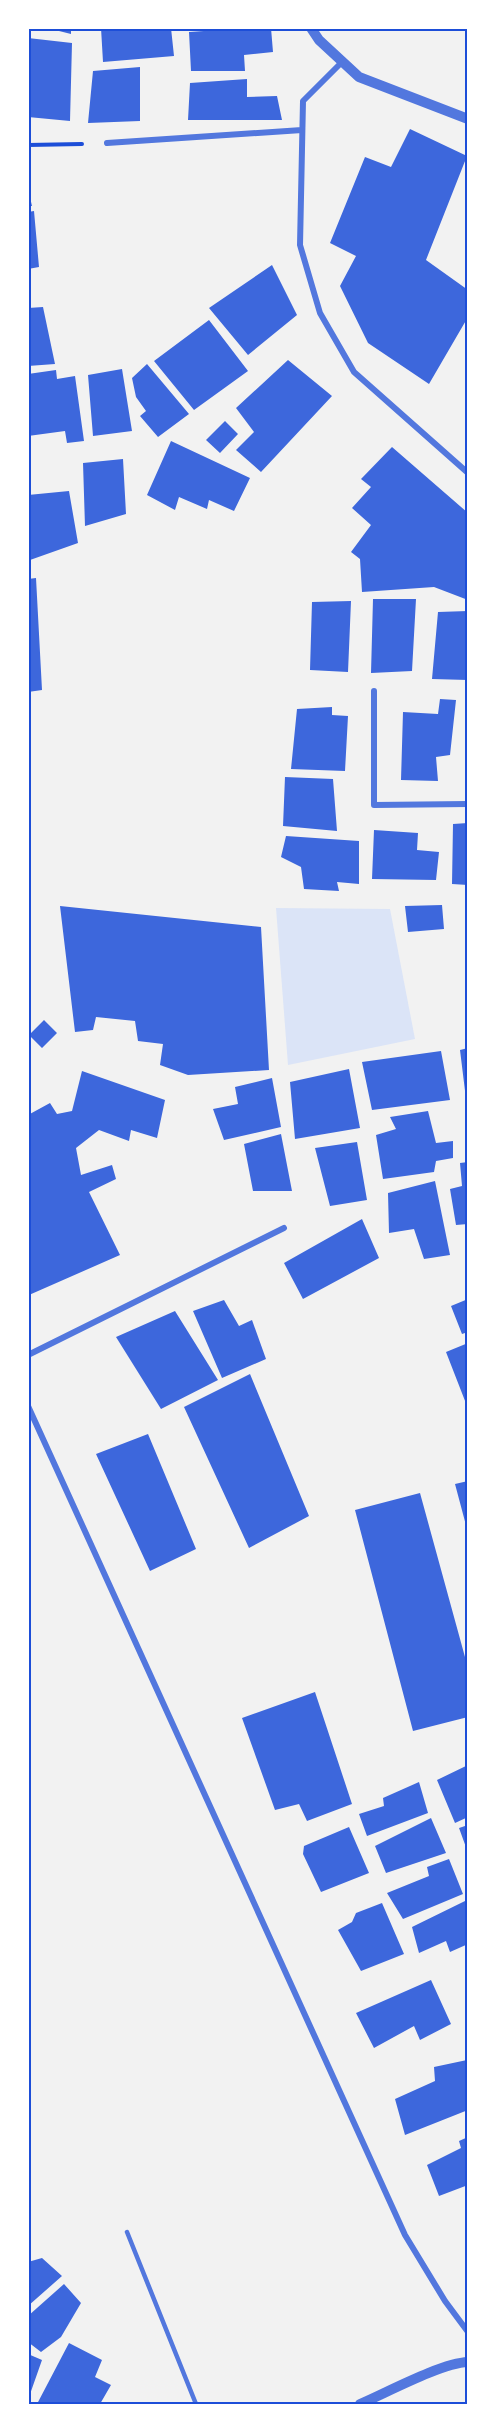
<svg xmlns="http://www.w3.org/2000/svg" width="496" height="2433" font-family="Raleway,sans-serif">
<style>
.green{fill:#dbe4f7}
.building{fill:#3d67dc}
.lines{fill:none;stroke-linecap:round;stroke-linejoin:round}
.path{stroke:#1d4ed8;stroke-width:4}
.service{stroke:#5277de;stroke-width:4.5}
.minor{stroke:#5277de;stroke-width:6}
.tertiary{stroke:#5277de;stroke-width:10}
.neatline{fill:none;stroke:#1d4ed8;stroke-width:2}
</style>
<rect width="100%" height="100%" fill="#f2f2f2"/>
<!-- green -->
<path class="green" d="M276 908 390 909 415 1039 288 1065Z"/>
<!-- building -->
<path class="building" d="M47 28H71V34Z
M101 28H171L174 56 103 62Z
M248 28H271L273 52 244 55 245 71H191L189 32Z
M28 38 72 43 70 121 28 117Z
M140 67V121L88 123 93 71Z
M247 79V97L277 96 282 120H188L190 83Z
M410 129 467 156 426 260 468 290V317L429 384 368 343 340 286 356 256 330 243 365 157 391 167Z
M28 189 32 206H28Z
M34 211 39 267 28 269V212Z
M272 265 297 315 248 355 209 308Z
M43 307 55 364 28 366V308Z
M209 320 248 371 194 410 154 361Z
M288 360 332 396 261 472 236 450 254 432 236 408Z
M147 364 189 414 158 437 140 416 146 411 136 397 132 378Z
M122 369 132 431 93 436 88 375Z
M56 370 57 379 75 376 84 441 67 443 65 431 28 436V374Z
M225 421 238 434 220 453 206 440Z
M171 441 250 478 234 511 209 500 207 509 179 497 175 510 147 495Z
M392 447 468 513V600L434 587 362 592 360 559 351 552 371 525 352 508 371 487 361 479Z
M123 459 126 514 85 526 83 463Z
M69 491 78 543 30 560 28 526 31 525 28 495Z
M36 578 42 690 28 692V579Z
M373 599H416L412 671 371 673Z
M351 601 348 672 310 670 312 602Z
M468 611V680L432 679 438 612Z
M440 699 456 700 450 755 436 757 438 781 401 780 403 712 438 714Z
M332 707V715L348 716 345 771 291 769 297 709Z
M285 777 333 779 337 831 283 826Z
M468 823V885L452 884 453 824Z
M374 830 418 833 417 850 439 852 436 880 372 879Z
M286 836 359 841V884L337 882 339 891 304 889 301 867 281 857Z
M442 905 444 929 408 932 405 906Z
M60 906 261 927 269 1070 188 1075 160 1065 163 1044 138 1041 135 1021 96 1017 93 1030 75 1032Z
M44 1020 57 1033 42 1048 29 1035Z
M468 1048V1099H466L460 1050Z
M441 1051 450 1100 372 1110 362 1062Z
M349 1069 360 1128 295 1139 290 1082Z
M82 1071 165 1100 157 1138 131 1130 129 1141 99 1130 76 1148 81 1175 112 1165 116 1179 89 1192 120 1255 29 1295 28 1115 50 1103 57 1114 72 1111Z
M272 1078 281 1127 224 1140 213 1109 238 1104 235 1087Z
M428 1111 436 1143 453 1141V1158L436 1161 434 1172 383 1179 376 1135 396 1129 390 1117Z
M281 1134 292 1191H253L244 1144Z
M357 1142 367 1200 330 1206 315 1148Z
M468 1162V1224L456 1225 450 1189 462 1186 460 1163Z
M435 1181 450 1255 424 1259 414 1229 389 1233 388 1193Z
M362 1219 379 1258 303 1299 284 1263Z
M468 1299V1332L462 1334 451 1306Z
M224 1300 239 1326 252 1320 266 1359 222 1378 193 1311Z
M175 1311 218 1380 161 1409 116 1337Z
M468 1343V1406H467L446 1352Z
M250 1374 309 1516 249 1548 184 1407Z
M148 1434 196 1549 150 1571 96 1454Z
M468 1481V1529H467L455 1484Z
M420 1493 468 1668V1717L413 1731 355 1510Z
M315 1692 352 1804 307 1821 299 1804 275 1810 242 1718Z
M468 1765V1817L455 1823 437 1780Z
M419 1782 428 1813 367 1836 359 1814 384 1806 383 1798Z
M431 1818 446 1853 386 1873 375 1846Z
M468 1825V1850H467L459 1828Z
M349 1827 369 1873 321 1892 303 1854 304 1846Z
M449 1859 463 1894 403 1919 387 1893 429 1876 427 1867Z
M465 1901 468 1906V1944L450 1952 446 1941 419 1953 412 1927Z
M382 1903 404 1954 361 1971 338 1930 352 1922 356 1913Z
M431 1980 451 2024 420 2040 414 2026 374 2048 356 2013Z
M467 2060 468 2110 405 2135 395 2099 435 2081 434 2067Z
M468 2137V2185L439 2196 427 2165 461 2148 459 2141Z
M42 2258 62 2276 28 2306V2262Z
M64 2284 81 2303 61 2337 41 2352 28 2342V2316Z
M69 2343 102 2360 95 2377 111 2385 100 2404H37Z
M28 2354 42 2360 29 2397H28Z"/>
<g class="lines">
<!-- path -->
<path class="path" d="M28 145 82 144"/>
<!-- service -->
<path class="service" d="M127 2232 196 2404"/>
<!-- minor -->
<path class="minor" d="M342 62 303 101 300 245 320 313 354 372 468 473
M107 143 302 130
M374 691V805L468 804
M28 1355 284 1228
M28 1406 405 2235 445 2301 468 2332"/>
<!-- tertiary -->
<path class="tertiary" d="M311 28 319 40 359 77 468 119
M360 2404C386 2393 441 2363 468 2362"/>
</g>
<!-- border -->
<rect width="496" height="2433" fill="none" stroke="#ffffff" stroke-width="60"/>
<rect x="30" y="30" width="436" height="2373" class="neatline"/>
</svg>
